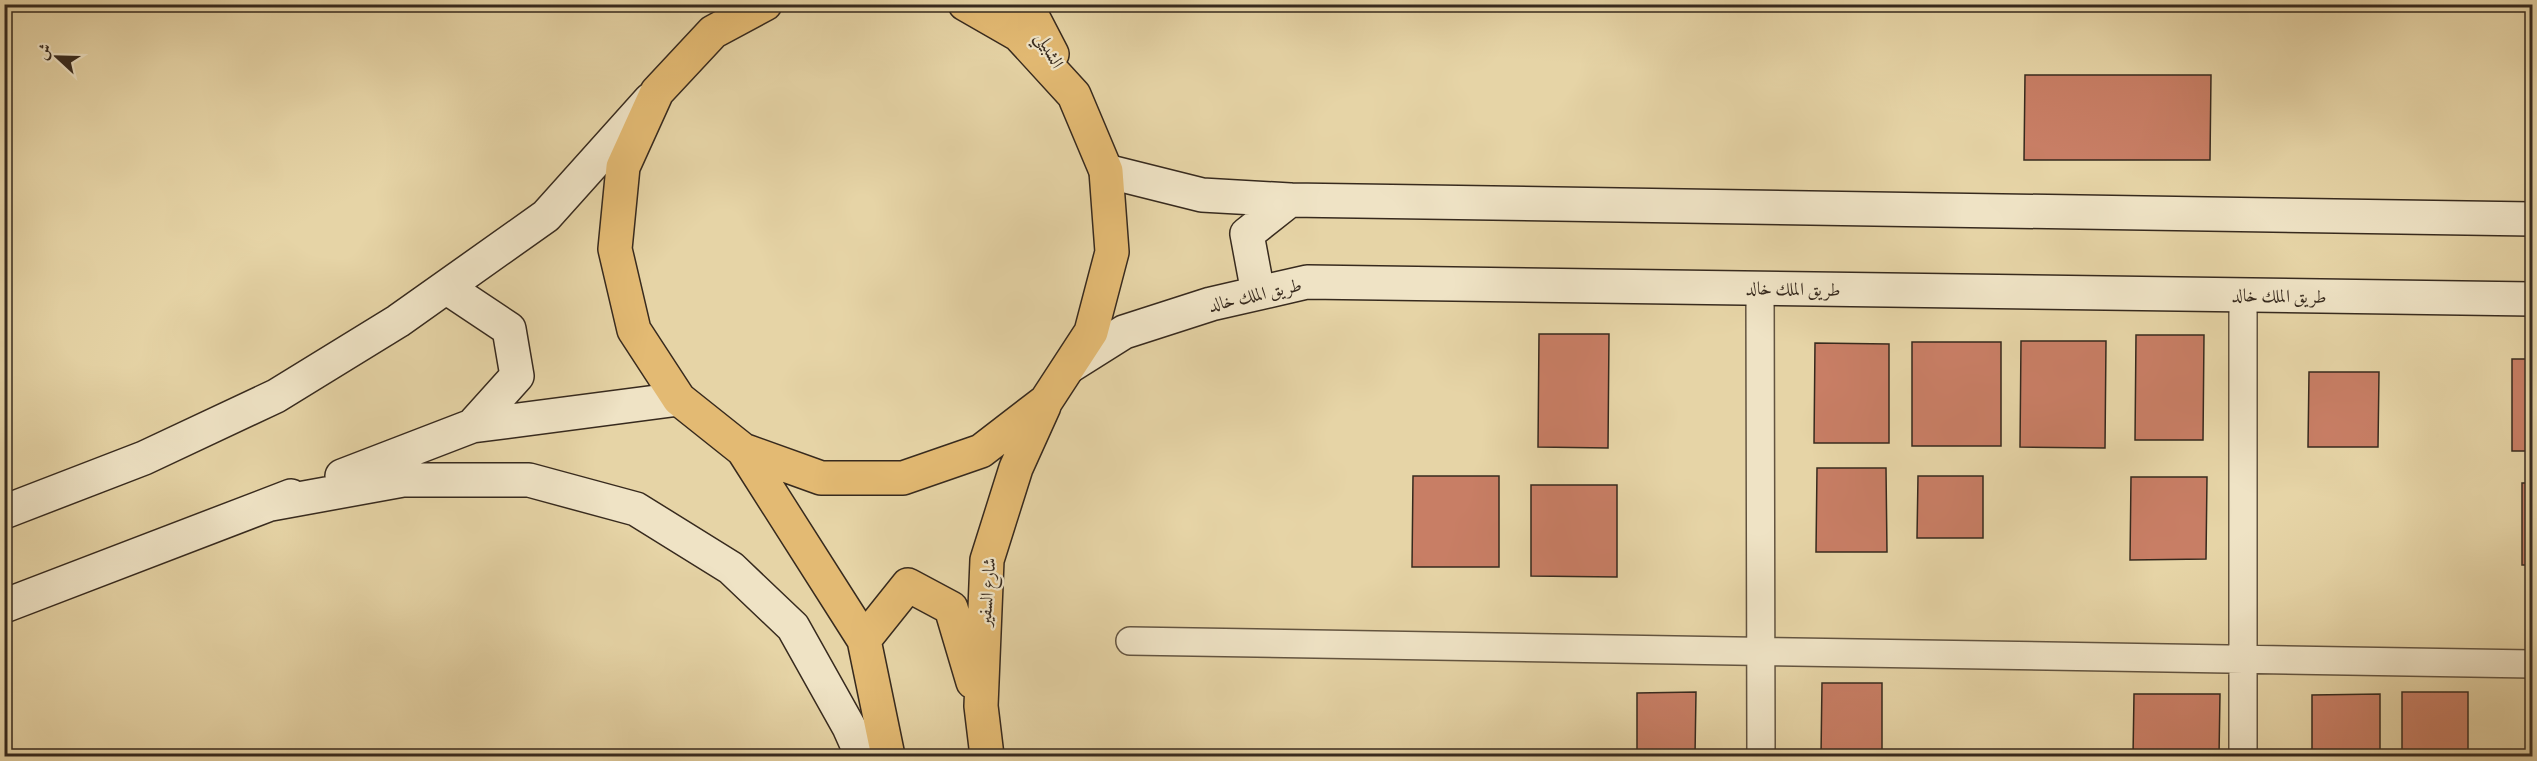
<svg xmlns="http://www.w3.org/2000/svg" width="2537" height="761" font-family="Alegreya,Amiri,serif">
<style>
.building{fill:#c87e65;stroke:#372a1e;stroke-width:1.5}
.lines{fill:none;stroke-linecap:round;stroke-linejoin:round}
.street-casing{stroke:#635440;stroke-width:30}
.secondary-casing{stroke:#372a1e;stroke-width:36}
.primary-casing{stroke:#372a1e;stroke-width:36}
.street{stroke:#efe3c5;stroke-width:27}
.secondary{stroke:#efe3c5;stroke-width:33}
.primary{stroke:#e3ba73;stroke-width:33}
.labels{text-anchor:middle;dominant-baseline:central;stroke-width:4.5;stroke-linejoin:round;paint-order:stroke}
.street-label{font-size:18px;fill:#372a1e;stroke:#efe3c5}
</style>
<rect width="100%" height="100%" fill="#e6d4a6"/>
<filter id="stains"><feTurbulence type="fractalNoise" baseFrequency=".00333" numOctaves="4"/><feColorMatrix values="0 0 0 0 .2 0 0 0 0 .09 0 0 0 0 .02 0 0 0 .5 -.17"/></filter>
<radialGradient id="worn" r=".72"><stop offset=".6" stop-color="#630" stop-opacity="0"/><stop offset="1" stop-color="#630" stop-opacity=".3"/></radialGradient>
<!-- building -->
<path class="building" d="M2025 75H2211L2210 160H2024Z
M1539 334H1609L1608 448 1538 447Z
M2136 335H2204L2203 440H2135Z
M2021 341H2106L2105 448 2020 447Z
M1912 342H2001V446H1912Z
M1815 343 1889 344V443H1814Z
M2512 359H2532V451H2512Z
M2309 372H2379L2378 447H2308Z
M1817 468H1886L1887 552H1816Z
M1413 476H1499V567H1412Z
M1918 476H1983V538H1917Z
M2131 477H2207L2206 559 2130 560Z
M2522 483H2532V565H2522Z
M1531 485H1617V577L1531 576Z
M1822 683H1882V756H1821Z
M1696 692 1695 756H1637V693Z
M2402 692H2468V756H2402Z
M2134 694H2220L2219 756H2133Z
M2380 694V756H2312V695Z"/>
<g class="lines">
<!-- street casing -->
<g class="street-casing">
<path id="street" d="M1760 289 1761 756
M2243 295V756
M1130 641 2532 664"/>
</g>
<!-- secondary casing -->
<g class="secondary-casing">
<path id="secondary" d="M1106 171 1202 195 1290 200 2532 219
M446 287 509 329 517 376 472 426
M1258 293 1247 234 1290 200
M1070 366 1124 332 1211 304 1307 282 2532 299
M342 476 472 426 679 399
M271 504 403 480H529L636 509 731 568 793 627 849 727 862 756
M4 512 144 458 276 396 398 321 546 216 650 100
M4 606 291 496"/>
</g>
<!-- primary casing -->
<g class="primary-casing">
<path id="primary" d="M765 4 713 32 657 92 623 167 615 249 634 330 679 399 743 450 821 478H903L981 451 1046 401 1091 332 1112 252 1106 171 1074 95 1019 35 965 4
M1026 4 1052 54
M743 450 864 640 888 756
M864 640 908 585 951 608 973 682
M987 756 981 706 987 560 1016 468 1044 406"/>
</g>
<!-- street -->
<use href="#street" class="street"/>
<!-- secondary -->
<use href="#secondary" class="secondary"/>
<!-- primary -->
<use href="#primary" class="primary"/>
</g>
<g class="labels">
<!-- street labels -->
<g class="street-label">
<text transform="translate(1050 50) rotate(62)">الشبيلي</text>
<text transform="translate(1793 289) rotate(1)">طريق الملك خالد</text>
<text transform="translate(1255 295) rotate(-13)">طريق الملك خالد</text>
<text transform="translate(2279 296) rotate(1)">طريق الملك خالد</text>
<text transform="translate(987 592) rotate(-86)">شارع السفير</text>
</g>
</g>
<!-- margin -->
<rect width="2537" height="761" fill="none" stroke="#e6d4a6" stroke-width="24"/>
<rect x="6" y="6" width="2525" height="749" fill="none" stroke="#372a1e" stroke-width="3"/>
<rect x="12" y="12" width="2513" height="737" fill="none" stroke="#372a1e" stroke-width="1.5"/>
<!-- north arrow -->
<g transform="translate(57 57) rotate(292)" stroke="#efe3c5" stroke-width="4.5" paint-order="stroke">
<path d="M0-4.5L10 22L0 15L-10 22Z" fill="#372a1e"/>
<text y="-9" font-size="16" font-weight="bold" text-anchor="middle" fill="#372a1e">ش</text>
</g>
<rect width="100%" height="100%" filter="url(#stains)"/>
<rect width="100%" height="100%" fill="url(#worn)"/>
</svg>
